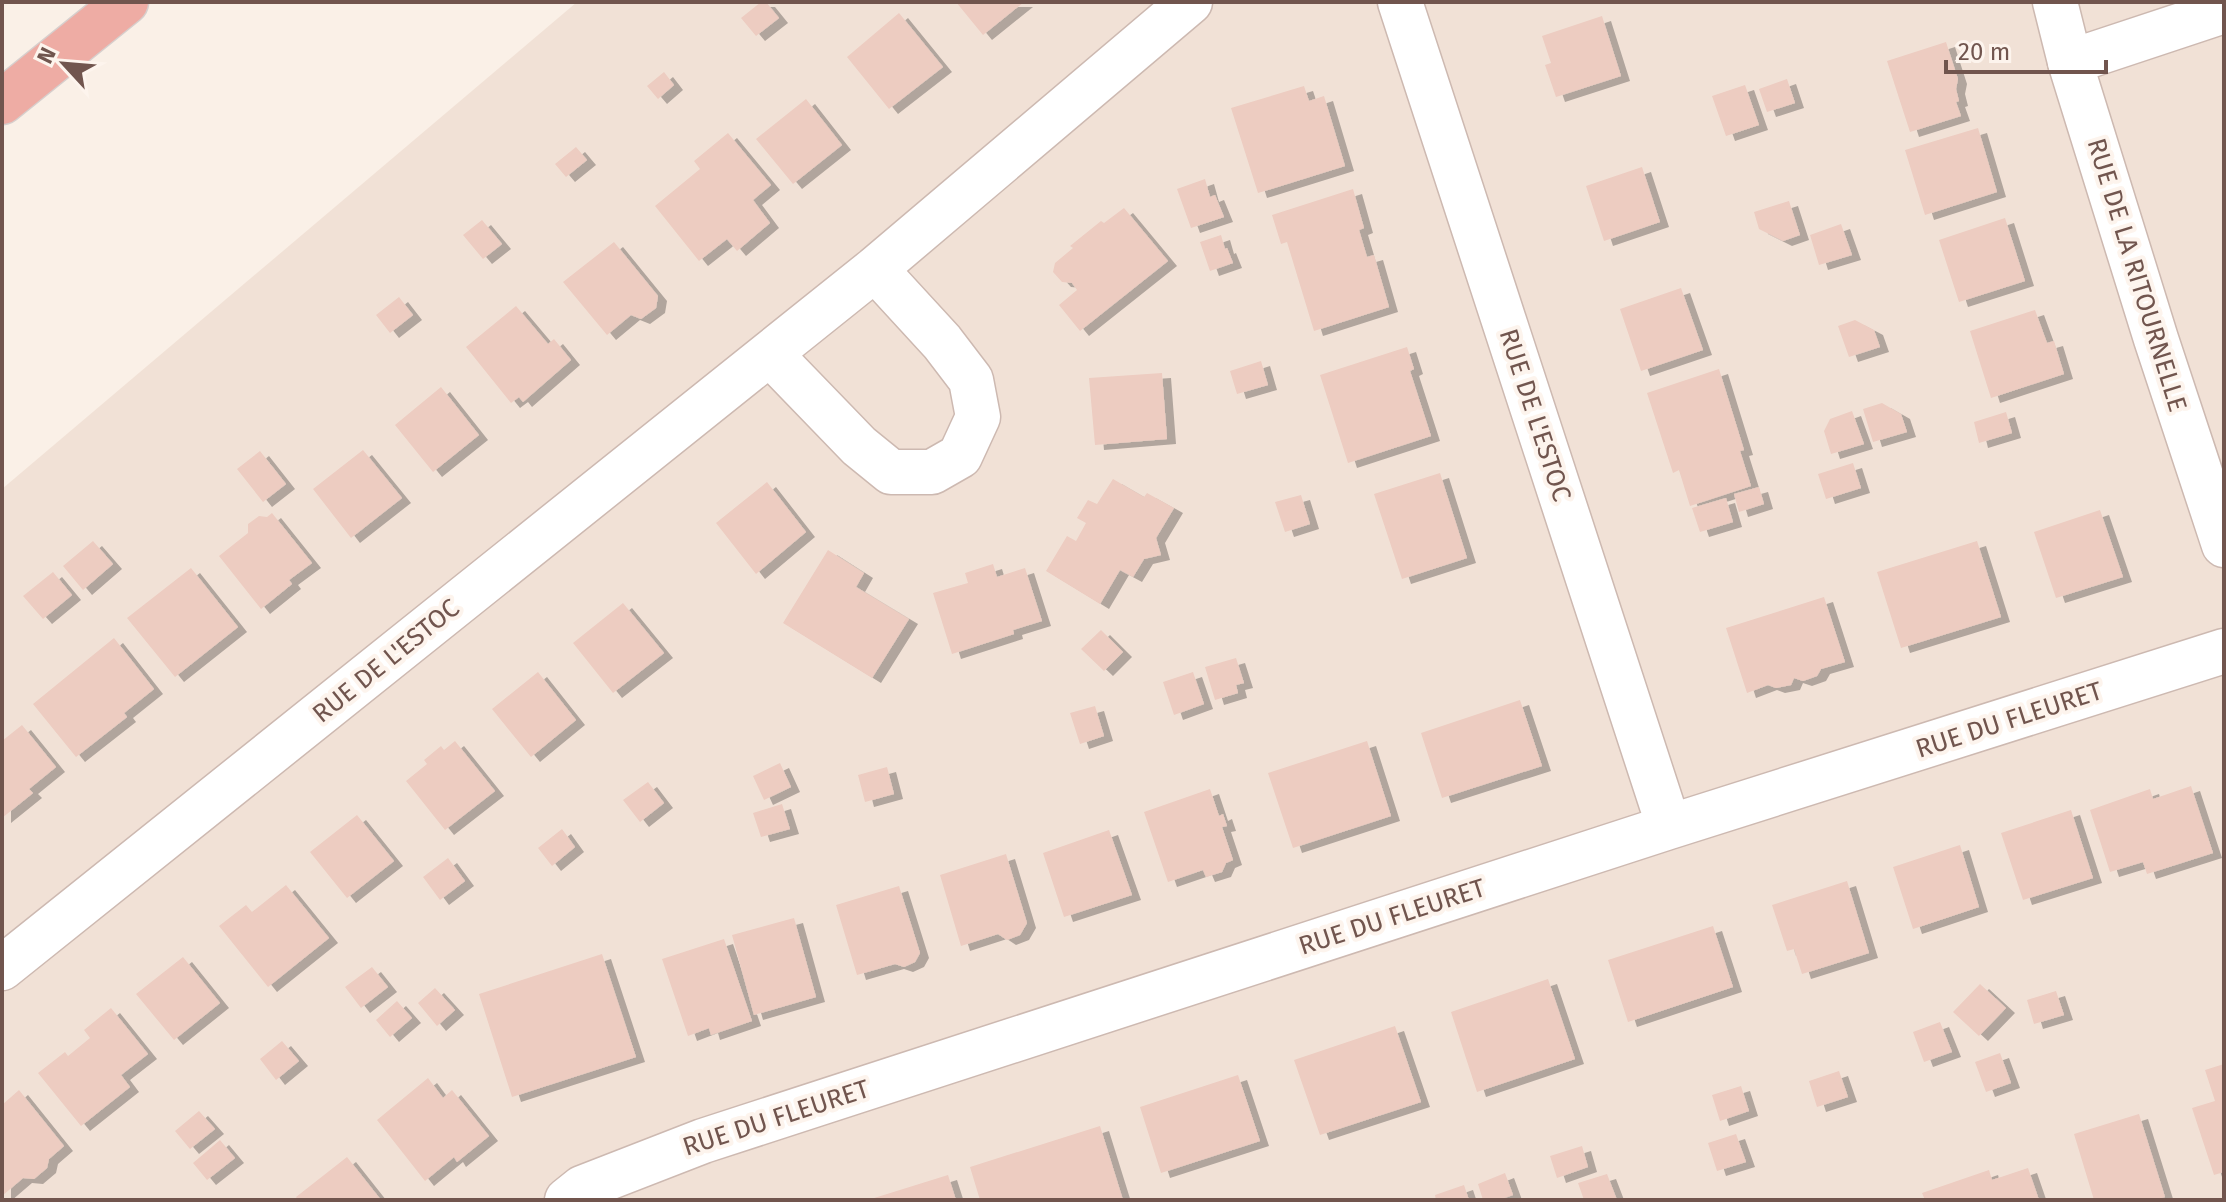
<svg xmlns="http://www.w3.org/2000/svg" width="2226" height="1202" font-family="'Fira Sans',sans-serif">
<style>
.residential{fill:#f1e1d6}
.building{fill:#edccc1;filter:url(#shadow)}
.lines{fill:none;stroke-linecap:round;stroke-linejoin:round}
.minor-casing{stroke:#cdb9b1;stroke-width:47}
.tertiary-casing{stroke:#cdb9b1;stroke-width:47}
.motorway-casing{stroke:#d7cfcd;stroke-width:47}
.minor{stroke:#fff;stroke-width:44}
.tertiary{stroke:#fff;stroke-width:44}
.motorway{stroke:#eeaca4;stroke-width:44}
.labels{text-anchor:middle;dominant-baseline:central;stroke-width:8;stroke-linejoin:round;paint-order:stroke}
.street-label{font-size:26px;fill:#71554e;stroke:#fdf4ed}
</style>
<defs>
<filter id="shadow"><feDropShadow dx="9" dy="5" stdDeviation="0" flood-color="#0004"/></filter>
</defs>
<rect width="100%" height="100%" fill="#faf0e7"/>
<!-- residential -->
<path class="residential" d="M577 2H2224V1200H2V489Z"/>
<!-- building -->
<path class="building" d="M761 2H766L779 18 756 36 741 18Z
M956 2H1024L983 35Z
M899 13 943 67 889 109 847 57Z
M1602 16 1621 76 1556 97 1545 65 1551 63 1542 36Z
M1946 42 1958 79 1956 89 1959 101 1956 102 1961 116 1910 132 1887 61Z
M664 72 674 85 658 99 647 86Z
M1787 79 1795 103 1767 112 1759 89Z
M1745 85 1759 125 1726 136 1712 96Z
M1304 86 1309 101 1324 96 1345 166 1258 193 1231 108Z
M806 99 842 145 793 184 756 139Z
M1978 128 1997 192 1925 215 1905 150Z
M728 133 771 185 753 200 770 223 737 251 727 239 699 261 655 206 700 169 694 161Z
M576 147 587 160 566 177 555 164Z
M1642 167 1660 222 1604 241 1586 186Z
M1205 179 1210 197 1215 195 1224 217 1191 228 1177 189Z
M1353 189 1364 228 1359 230 1367 257 1374 255 1389 307 1314 331 1287 242 1281 244 1272 215Z
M1789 201 1800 235 1783 241 1759 229 1754 212Z
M1124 208 1168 261 1080 331 1059 305 1077 290 1072 283 1062 282 1053 272 1055 263 1073 248 1070 246 1101 221 1104 223Z
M2005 218 2025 281 1959 302 1939 240Z
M482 220 502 244 483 259 463 235Z
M1841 224 1852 255 1819 265 1810 235Z
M1221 235 1225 249 1227 248 1233 263 1210 271 1200 242Z
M614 242 658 296 656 308 641 319 631 315 607 335 563 282Z
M1681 288 1703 350 1641 371 1620 309Z
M399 297 413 315 390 333 376 315Z
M516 306 548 344 554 339 571 360 523 402 519 397 511 403 466 347Z
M2035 310 2047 343 2054 341 2064 374 1991 398 1970 331Z
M1855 320 1874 330 1880 347 1849 357 1838 326Z
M1407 347 1414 369 1410 371 1431 436 1348 463 1320 375Z
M1261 361 1268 385 1237 394 1230 371Z
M1719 369 1744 450 1740 451 1751 486 1690 506 1679 470 1673 473 1647 393Z
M1162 373 1167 439 1095 445 1089 378Z
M441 387 479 435 433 472 395 425Z
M1882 403 1901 414 1907 432 1873 442 1863 409Z
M1852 411 1864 444 1831 454 1824 431 1830 419Z
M2006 412 2012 433 1979 443 1974 422Z
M363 450 402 498 351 538 313 489Z
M260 451 286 484 263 502 237 469Z
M1853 463 1861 488 1826 499 1818 474Z
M1440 473 1467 558 1402 579 1374 494Z
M1113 479 1144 497 1147 493 1174 508 1156 538 1161 555 1144 559 1133 577 1120 570 1100 604 1046 571 1067 536 1076 541 1086 523 1077 518 1088 500 1097 504Z
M767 482 806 532 756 574 716 523Z
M1759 487 1764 504 1739 512 1734 494Z
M1301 495 1310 524 1285 532 1275 502Z
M1726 498 1733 522 1700 532 1692 508Z
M2100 510 2123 577 2056 598 2034 532Z
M272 513 312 563 289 580 292 584 261 609 219 556 248 533V524L259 516 267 517Z
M93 541 113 564 83 590 63 566Z
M1977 541 2001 617 1901 648 1877 572Z
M828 550 864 573 856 587 909 619 872 678 783 623Z
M993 564 997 577 1025 568 1042 621 1013 630 1014 634 952 654 933 593 968 583 965 573Z
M191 568 238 627 175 677 127 618Z
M53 572 72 595 43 619 23 596Z
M1824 597 1845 662 1821 669 1817 676 1803 681 1794 678 1791 685 1776 688 1768 685 1747 693 1726 628Z
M623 603 664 653 613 693 573 643Z
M1101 630 1123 652 1104 671 1081 649Z
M114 638 154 689 124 713 127 717 76 757 33 704Z
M1236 658 1244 683 1236 685 1238 693 1215 700 1205 667Z
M538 672 576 720 531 757 492 709Z
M1193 672 1204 704 1174 715 1163 682Z
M1520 700 1542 766 1442 798 1421 733Z
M1095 706 1104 736 1080 744 1070 713Z
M22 725 56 767 29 789 33 793 2 818V741Z
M455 741 495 791 445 830 406 781 427 764 424 760 441 746 444 750Z
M1367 741 1391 816 1293 848 1268 773Z
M780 763 791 787 764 800 753 776Z
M887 767 894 794 865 802 858 775Z
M648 782 664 803 640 822 623 800Z
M2191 786 2213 853 2147 874 2143 862 2110 872 2090 810 2150 789 2153 799Z
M1210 789 1219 816 1223 814 1227 826 1222 827 1233 860 1226 863 1222 872 1206 877 1203 870 1168 882 1144 812Z
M782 804 790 829 761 837 753 813Z
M2071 810 2093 878 2023 900 2001 833Z
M357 815 394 861 347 898 310 852Z
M562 829 575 847 552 866 538 848Z
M1109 830 1132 895 1064 917 1043 853Z
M1960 845 1979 907 1913 929 1893 867Z
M1006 854 1027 923 1020 935 1007 940 998 934 961 946 940 875Z
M448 858 465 881 440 900 423 877Z
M1847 881 1869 953 1802 974 1794 949 1787 951 1772 905Z
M286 885 329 938 268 987 219 926 246 905 252 912Z
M899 886 920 953 915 962 904 967 895 964 857 975 836 905Z
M794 918 816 997 754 1015 732 935Z
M1713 926 1733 987 1628 1022 1608 960Z
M724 939 752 1021 711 1035 709 1028 688 1036 662 959Z
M602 954 636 1057 512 1097 479 994Z
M183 957 220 1003 174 1040 136 994Z
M372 967 388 987 361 1008 345 987Z
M1548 979 1575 1059 1477 1092 1451 1012Z
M1980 984 2006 1008 1979 1036 1953 1012Z
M435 988 455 1010 437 1026 418 1003Z
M2056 991 2064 1015 2034 1024 2027 1000Z
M397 1001 412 1018 390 1037 376 1020Z
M111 1008 148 1054 121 1075 130 1087 81 1126 38 1073 65 1052 68 1056 90 1038 84 1030Z
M1940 1022 1952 1052 1924 1062 1913 1032Z
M1395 1026 1421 1102 1320 1135 1294 1060Z
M282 1041 299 1061 276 1080 260 1059Z
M2000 1053 2011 1083 1986 1092 1975 1062Z
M2224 1064V1172L2214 1175 2192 1108 2215 1101 2205 1070Z
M1839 1071 1848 1097 1817 1107 1809 1081Z
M1238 1075 1260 1141 1161 1173 1140 1107Z
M428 1078 443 1098 452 1090 489 1136 457 1162 454 1157 425 1181 377 1120Z
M1741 1086 1749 1111 1720 1121 1712 1095Z
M19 1090 64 1146 49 1159 47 1168 34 1179 23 1178 2 1196V1105Z
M199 1111 215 1129 190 1149 175 1131Z
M2139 1114 2165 1197 2155 1200H2094L2074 1134Z
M1100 1126 1123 1200H980L970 1167Z
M1736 1134 1746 1162 1717 1171 1708 1143Z
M220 1140 235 1158 207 1180 193 1163Z
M1582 1146 1588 1167 1557 1178 1550 1156Z
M347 1157 381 1200H298L296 1197Z
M2028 1168 2039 1200H1925L1922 1193 1989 1170 1992 1180Z
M1505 1173 1513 1195 1499 1200H1483L1478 1184Z
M1607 1174 1617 1200H1584L1578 1183Z
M948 1175 956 1200H871V1199Z
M1464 1185 1469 1200H1436L1435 1195Z"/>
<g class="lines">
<!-- minor casing -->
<g class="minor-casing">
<path id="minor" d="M1400 2 1669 827
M2070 62 2224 11
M770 354 859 446 891 472H932L960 456 978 417 971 380 942 342 875 269
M2 968 875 269 1190 2
M567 1200 582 1188 703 1141 1669 827 2224 651"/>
</g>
<!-- tertiary casing -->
<g class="tertiary-casing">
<path id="tertiary" d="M2055 2 2070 62 2156 339 2224 545"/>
</g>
<!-- motorway casing -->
<g class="motorway-casing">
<path id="motorway" d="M2 102 126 2"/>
</g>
<!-- minor -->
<use href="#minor" class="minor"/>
<!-- tertiary -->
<use href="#tertiary" class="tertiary"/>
<!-- motorway -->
<use href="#motorway" class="motorway"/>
</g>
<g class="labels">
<!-- street labels -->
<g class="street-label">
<text transform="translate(2137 275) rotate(73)">RUE DE LA RITOURNELLE</text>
<text transform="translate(1535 415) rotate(72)">RUE DE L'ESTOC</text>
<text transform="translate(386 661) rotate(-39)">RUE DE L'ESTOC</text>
<text transform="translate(2009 720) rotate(-18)">RUE DU FLEURET</text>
<text transform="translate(1392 917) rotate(-18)">RUE DU FLEURET</text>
<text transform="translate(776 1118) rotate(-18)">RUE DU FLEURET</text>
</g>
</g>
<!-- border -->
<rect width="2226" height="1202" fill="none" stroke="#71554e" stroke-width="8"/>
<!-- north arrow -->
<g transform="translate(64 64) rotate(296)" stroke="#fdf4ed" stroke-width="6" paint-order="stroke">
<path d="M0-6L14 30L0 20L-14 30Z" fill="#71554e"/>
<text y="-12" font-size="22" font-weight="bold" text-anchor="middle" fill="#71554e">N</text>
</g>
<!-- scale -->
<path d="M1946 60v12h160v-12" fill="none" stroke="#71554e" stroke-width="4"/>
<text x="1958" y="60" font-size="24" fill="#71554e" stroke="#fdf4ed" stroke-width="6" paint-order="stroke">20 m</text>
</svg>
